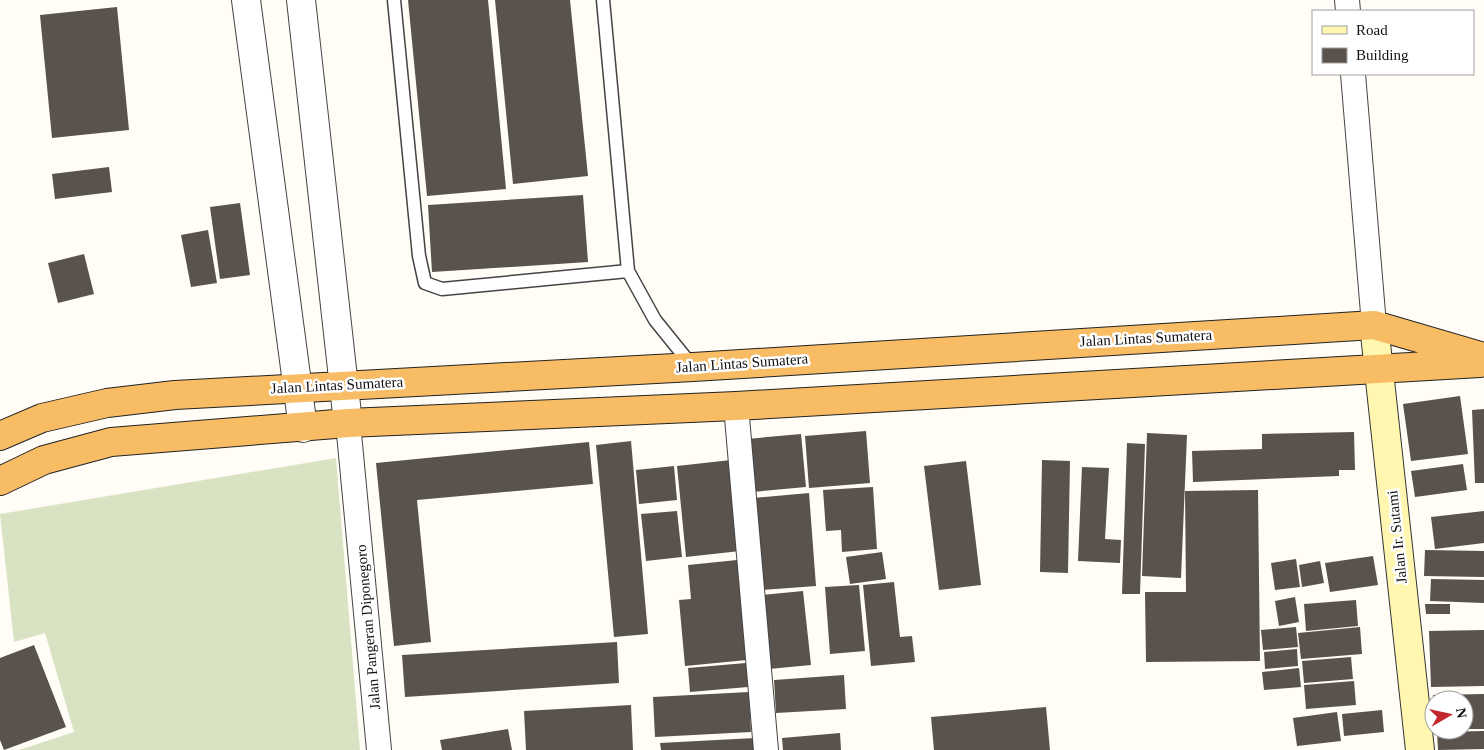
<svg xmlns="http://www.w3.org/2000/svg" width="1484" height="750" font-family="Georgia,serif">
<style>
.cemetery{fill:#d9e3c4}
.building{fill:#5a524d}
.lines{fill:none;stroke-linecap:round;stroke-linejoin:round}
.service-casing{stroke:#444;stroke-width:15}
.minor-casing{stroke:#444;stroke-width:26}
.tertiary-casing{stroke:#444;stroke-width:30}
.secondary-casing{stroke:#333;stroke-width:30}
.trunk-casing{stroke:#222;stroke-width:30}
.service{stroke:#fff;stroke-width:12}
.minor{stroke:#fff;stroke-width:24}
.tertiary{stroke:#fff;stroke-width:28}
.secondary{stroke:#fff6b0;stroke-width:28}
.trunk{stroke:#f7bc64;stroke-width:28}
.labels{text-anchor:middle;dominant-baseline:central;stroke-width:5;stroke-linejoin:round;paint-order:stroke}
.street-label{font-size:15px;fill:#111;stroke:#fff}
</style>
<rect width="100%" height="100%" fill="#fffdf5"/>
<!-- cemetery -->
<path class="cemetery" d="M336 458 360 750H19L74 732 45 633 14 642 0 514Z"/>
<!-- building -->
<path class="building" d="M408 0H488L506 189 427 196Z
M495 0H570L588 176 513 184Z
M117 7 129 130 52 138 40 15Z
M109 167 112 192 55 199 52 174Z
M583 195 588 262 432 272 428 205Z
M240 203 250 275 220 279 210 207Z
M208 230 217 283 191 287 181 235Z
M84 254 94 294 58 303 48 263Z
M1460 396 1468 454 1411 461 1403 404Z
M1484 409V483H1475L1472 410Z
M866 431 870 483 809 488 805 436Z
M1354 432 1355 470H1339V476L1193 482 1192 451 1262 449V434Z
M1147 433 1187 435 1181 578 1142 576Z
M801 434 806 487 752 492 747 439Z
M631 441 648 634 614 637 596 445Z
M589 442 593 484 417 500 431 642 394 646 376 463Z
M1127 443 1145 444 1140 594H1122Z
M731 460 740 551 686 557 677 466Z
M1042 460 1070 461 1068 573 1040 572Z
M966 461 981 585 939 590 924 466Z
M1463 464 1467 490 1415 497 1411 471Z
M674 466 677 500 639 504 636 470Z
M1082 467 1109 468 1105 539 1121 540 1120 563 1078 561Z
M873 487 877 549 842 552 841 530 826 531 823 490Z
M1258 490 1260 661 1146 662 1145 592H1186L1185 491Z
M809 493 816 586 761 590 753 498Z
M677 511 682 557 646 561 641 514Z
M1484 511V543L1435 549 1431 517Z
M1425 550 1484 551V577L1424 576Z
M882 552 886 579 850 584 846 557Z
M1373 556 1378 585 1330 592 1325 563Z
M1296 559 1300 587 1275 590 1271 563Z
M737 560 747 660 685 666 679 600 691 599 688 565Z
M1320 561 1324 583 1302 587 1299 565Z
M1431 579 1484 580V603L1430 601Z
M894 582 900 637 912 636 915 662 871 666 863 585Z
M859 585 865 651 830 654 825 587Z
M803 591 811 665 769 669 761 595Z
M1295 597 1299 622 1279 626 1275 601Z
M1356 600 1358 626 1306 631 1304 604Z
M1425 604H1450V614H1426Z
M1296 627 1298 647 1263 650 1261 630Z
M1360 627 1362 654 1301 659 1298 633Z
M1484 630V686L1431 687 1429 631Z
M617 642 619 683 405 697 402 655Z
M34 645 66 727 4 750 0 740V658Z
M1297 649 1298 666 1265 669 1264 652Z
M1351 657 1353 679 1304 683 1302 661Z
M746 663 748 687 690 692 688 668Z
M1299 668 1301 687 1264 690 1262 672Z
M844 675 846 709 776 713 774 680Z
M1354 681 1356 705 1306 709 1304 685Z
M749 692 751 732 655 737 653 697Z
M1484 694V729H1464V700H1433V695Z
M631 705 633 750H526L524 711Z
M1046 707 1050 750H934L931 717Z
M1382 710 1384 732 1344 736 1342 714Z
M1337 712 1341 741 1297 746 1293 718Z
M508 729 512 750H442L440 740Z
M1484 731V749L1438 750 1437 732Z
M840 733 841 750H783L782 738Z
M755 738 756 750H661L660 743Z"/>
<g class="lines">
<!-- service casing -->
<g class="service-casing">
<path id="service" d="M394 0 419 256 425 283 442 289 628 271
M603 0 628 271 655 320 693 367"/>
</g>
<!-- minor casing -->
<g class="minor-casing">
<path id="minor" d="M1347 0 1348 11
M1353 74 1374 325
M736 406 766 750
M348 423 379 750"/>
</g>
<!-- tertiary casing -->
<g class="tertiary-casing">
<path id="tertiary" d="M246 0 303 428
M301 0 348 423"/>
</g>
<!-- secondary casing -->
<g class="secondary-casing">
<path id="secondary" d="M1374 325 1420 750"/>
</g>
<!-- trunk casing -->
<g class="trunk-casing">
<path id="trunk" d="M0 436 42 418 107 403 175 395 693 367 1374 325 1484 357
M0 481 44 460 111 442 348 423 736 406 1480 363"/>
</g>
<!-- service -->
<use href="#service" class="service"/>
<!-- minor -->
<use href="#minor" class="minor"/>
<!-- tertiary -->
<use href="#tertiary" class="tertiary"/>
<!-- secondary -->
<use href="#secondary" class="secondary"/>
<!-- trunk -->
<use href="#trunk" class="trunk"/>
</g>
<g class="labels">
<!-- street labels -->
<g class="street-label">
<text transform="translate(1146 338) rotate(-3)">Jalan Lintas Sumatera</text>
<text transform="translate(742 363) rotate(-4)">Jalan Lintas Sumatera</text>
<text transform="translate(337 385) rotate(-3)">Jalan Lintas Sumatera</text>
<text transform="translate(1397 537) rotate(-96)">Jalan Ir. Sutami</text>
<text transform="translate(368 627) rotate(-95)">Jalan Pangeran Diponegoro</text>
</g>
</g>
<!-- legend -->
<rect x="1312" y="10" width="162" height="65" fill="#ffffff" stroke="#a0a0a0"/>
<rect x="1322" y="26" width="25" height="8" fill="#fff6b0" stroke="#a0a0a0"/>
<text x="1356" y="35" font-size="15" fill="#111111">Road</text>
<rect x="1322" y="48" width="25" height="15" fill="#5a524d" stroke="#a0a0a0"/>
<text x="1356" y="60" font-size="15" fill="#111111">Building</text>
<!-- north arrow -->
<g transform="translate(1449 715) rotate(81)"><circle r="24" fill="#ffffff" stroke="#a0a0a0"/>
<path d="M0-4L9 19L0 12L-9 19Z" fill="#c4262e"/>
<text y="-8" font-size="14" font-weight="bold" text-anchor="middle" fill="#111111">N</text>
</g>
</svg>
